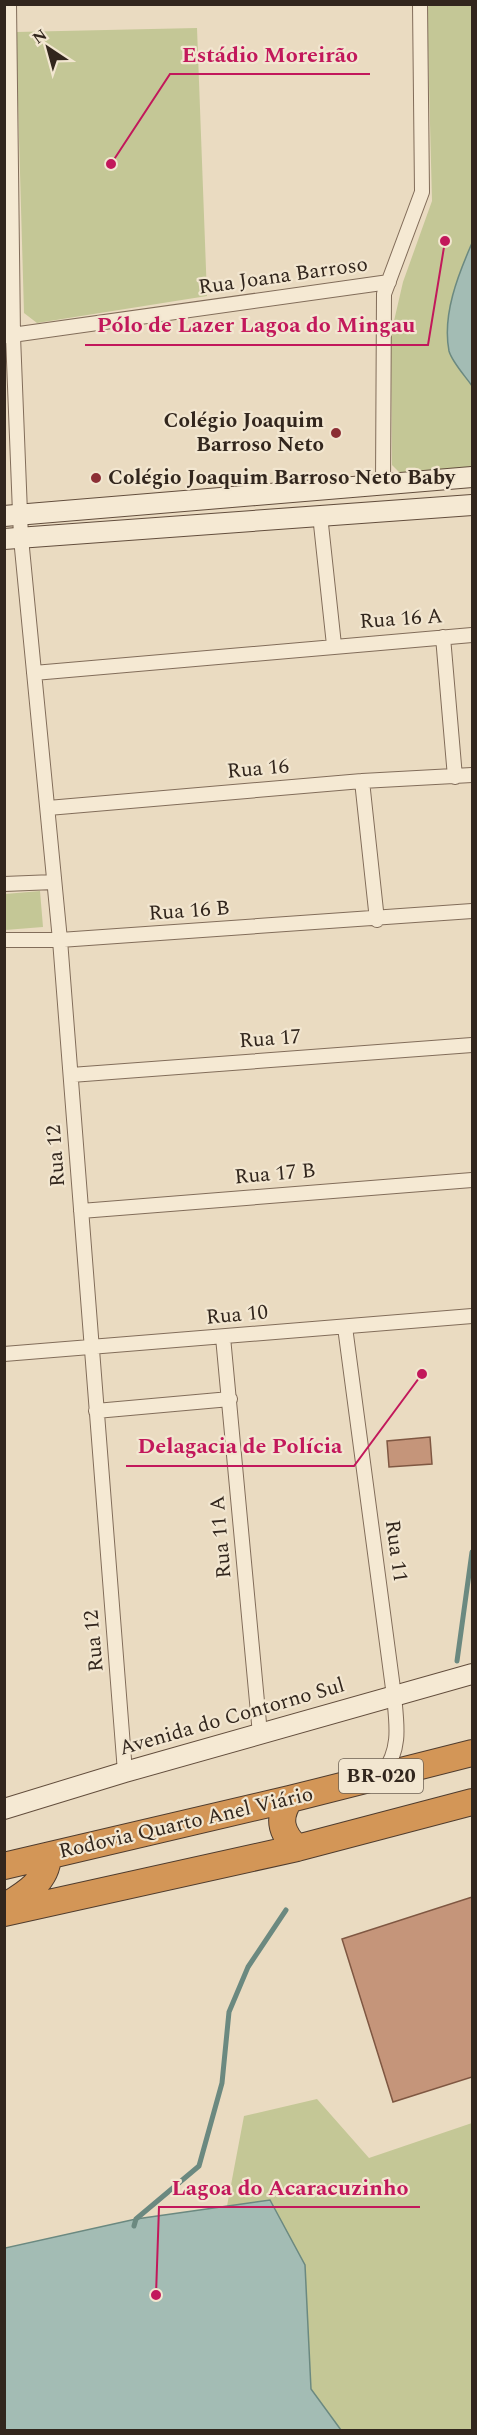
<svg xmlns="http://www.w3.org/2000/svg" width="477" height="2435" font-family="Spectral,serif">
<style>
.green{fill:#c4c796}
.water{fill:#a3bcb4;stroke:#6b8980;stroke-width:1.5}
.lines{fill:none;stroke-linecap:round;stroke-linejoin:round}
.stream{stroke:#6b8980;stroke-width:5}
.building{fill:#c5957a;stroke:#7f5742;stroke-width:1.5}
.street-casing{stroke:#826d5a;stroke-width:16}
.secondary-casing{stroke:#634e3d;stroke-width:22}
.highway-casing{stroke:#4f3c2e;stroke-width:28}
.street{stroke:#f5e9d3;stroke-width:14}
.secondary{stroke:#f5e9d3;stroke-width:20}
.highway{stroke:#d39657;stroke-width:26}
.poi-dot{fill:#8c2f35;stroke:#f2e6d0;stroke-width:2}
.labels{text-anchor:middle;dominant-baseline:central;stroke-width:4.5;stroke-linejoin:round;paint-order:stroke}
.shield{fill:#f2e6d0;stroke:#6c6053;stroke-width:1.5}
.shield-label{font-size:20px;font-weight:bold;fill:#32261d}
.street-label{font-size:21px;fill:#32261d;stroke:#f2e6d0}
.poi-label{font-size:21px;font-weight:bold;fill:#32261d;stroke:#f2e6d0;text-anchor:end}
.leader{fill:none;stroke:#c2185b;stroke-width:2}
.callout-dot{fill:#c2185b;stroke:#f2e6d0;stroke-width:2}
.callout-label{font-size:22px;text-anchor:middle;font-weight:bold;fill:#c2185b;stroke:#f2e6d0;stroke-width:4.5;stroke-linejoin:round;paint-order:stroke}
</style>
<rect width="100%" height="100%" fill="#eadbc1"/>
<!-- green -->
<path class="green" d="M431 5H472V468L400 473 392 465 391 334 403 282 432 201 427 7Z
M197 28 207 296 37 323 24 313 16 32Z
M40 891 43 927 5 930V894Z
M317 2099 369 2158 472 2123V2430H341L311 2389 305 2265 227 2206 244 2116Z"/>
<!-- water -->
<path class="water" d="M472 243V386C466 377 452 362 449 351 442 315 458 275 472 243Z
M270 2200 305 2265 311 2389 341 2430H5V2248L136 2219Z"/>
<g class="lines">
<!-- stream -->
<path class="stream" d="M457 1661 472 1552
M134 2226 136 2219 199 2166 222 2083 229 2012 248 1967 286 1910"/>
</g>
<!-- building -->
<path class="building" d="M430 1437 432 1464 389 1467 387 1441Z
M472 1897V2077L393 2102 342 1939Z"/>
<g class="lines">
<!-- street casing -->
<g class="street-casing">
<path id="street" d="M9 4 13 336 21 538 60 940 125 1772
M5 336 389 282
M383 483 384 294 422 192 420 4
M320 515 334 645
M443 637 455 777
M34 673 472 635
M362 781 377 920
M48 808 362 781 472 775
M4 884 54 882
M4 940H60L472 911
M71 1075 472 1045
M81 1211 472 1180
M345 1327 394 1696C397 1726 401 1748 383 1774
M223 1337 260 1734
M4 1354 472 1316
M96 1411 230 1399"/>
</g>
<!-- secondary casing -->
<g class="secondary-casing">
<path id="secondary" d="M4 516 472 477
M4 539 472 505
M4 1809 125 1772 472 1674"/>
</g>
<!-- highway casing -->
<g class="highway-casing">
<path id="highway" d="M290 1799C277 1818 281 1833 297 1848
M4 1866 290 1799 472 1753
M4 1907C24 1895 47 1882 48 1856
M4 1913 297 1848 472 1802"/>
</g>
<!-- street -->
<use href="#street" class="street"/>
<!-- secondary -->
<use href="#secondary" class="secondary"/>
<!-- highway -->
<use href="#highway" class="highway"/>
</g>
<!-- markers -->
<g class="poi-dot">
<circle cx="336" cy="433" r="6"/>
<circle cx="96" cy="478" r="6"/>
</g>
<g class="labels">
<!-- shield labels -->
<rect class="shield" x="339" y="1759" width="84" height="34" rx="4.5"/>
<g class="shield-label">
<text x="381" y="1776">BR-020</text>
</g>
<!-- street labels -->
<g class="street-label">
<text transform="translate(283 276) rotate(-8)">Rua Joana Barroso</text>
<text transform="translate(401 619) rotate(-4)">Rua 16 A</text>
<text transform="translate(258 769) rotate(-5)">Rua 16</text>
<text transform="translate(189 911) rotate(-4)">Rua 16 B</text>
<text transform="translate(270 1039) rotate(-4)">Rua 17</text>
<text transform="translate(56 1156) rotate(-94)">Rua 12</text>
<text transform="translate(275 1174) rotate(-5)">Rua 17 B</text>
<text transform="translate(237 1315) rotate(-5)">Rua 10</text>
<text transform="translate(221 1537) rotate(-95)">Rua 11 A</text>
<text transform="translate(396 1551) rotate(82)">Rua 11</text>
<text transform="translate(94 1641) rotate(-95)">Rua 12</text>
<text transform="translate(232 1717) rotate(-16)">Avenida do Contorno Sul</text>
<text transform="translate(186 1823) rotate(-13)">Rodovia Quarto Anel Viário</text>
</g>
<!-- poi labels -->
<g class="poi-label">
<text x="324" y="421">Colégio Joaquim<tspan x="324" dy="24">Barroso Neto</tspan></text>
<text x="108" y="478" text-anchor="start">Colégio Joaquim Barroso Neto Baby</text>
</g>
</g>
<!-- callouts -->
<path class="leader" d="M111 164L170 74H370M445 241L428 345H85M422 1374L354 1466H126M156 2295L159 2207H420"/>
<g class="callout-dot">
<circle cx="111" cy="164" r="6"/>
<circle cx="445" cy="241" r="6"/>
<circle cx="422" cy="1374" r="6"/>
<circle cx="156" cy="2295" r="6"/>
</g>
<g class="callout-label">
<text x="270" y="62">Estádio Moreirão</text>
<text x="256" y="332">Pólo de Lazer Lagoa do Mingau</text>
<text x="240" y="1453">Delagacia de Polícia</text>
<text x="290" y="2195">Lagoa do Acaracuzinho</text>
</g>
<!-- border -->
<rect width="477" height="2435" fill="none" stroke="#32261d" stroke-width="12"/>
<!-- north arrow -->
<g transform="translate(48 48) rotate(324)" stroke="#f2e6d0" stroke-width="4.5" paint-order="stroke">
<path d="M0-4.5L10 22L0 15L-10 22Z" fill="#32261d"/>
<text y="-9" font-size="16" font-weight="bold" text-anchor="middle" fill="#32261d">N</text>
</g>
</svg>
